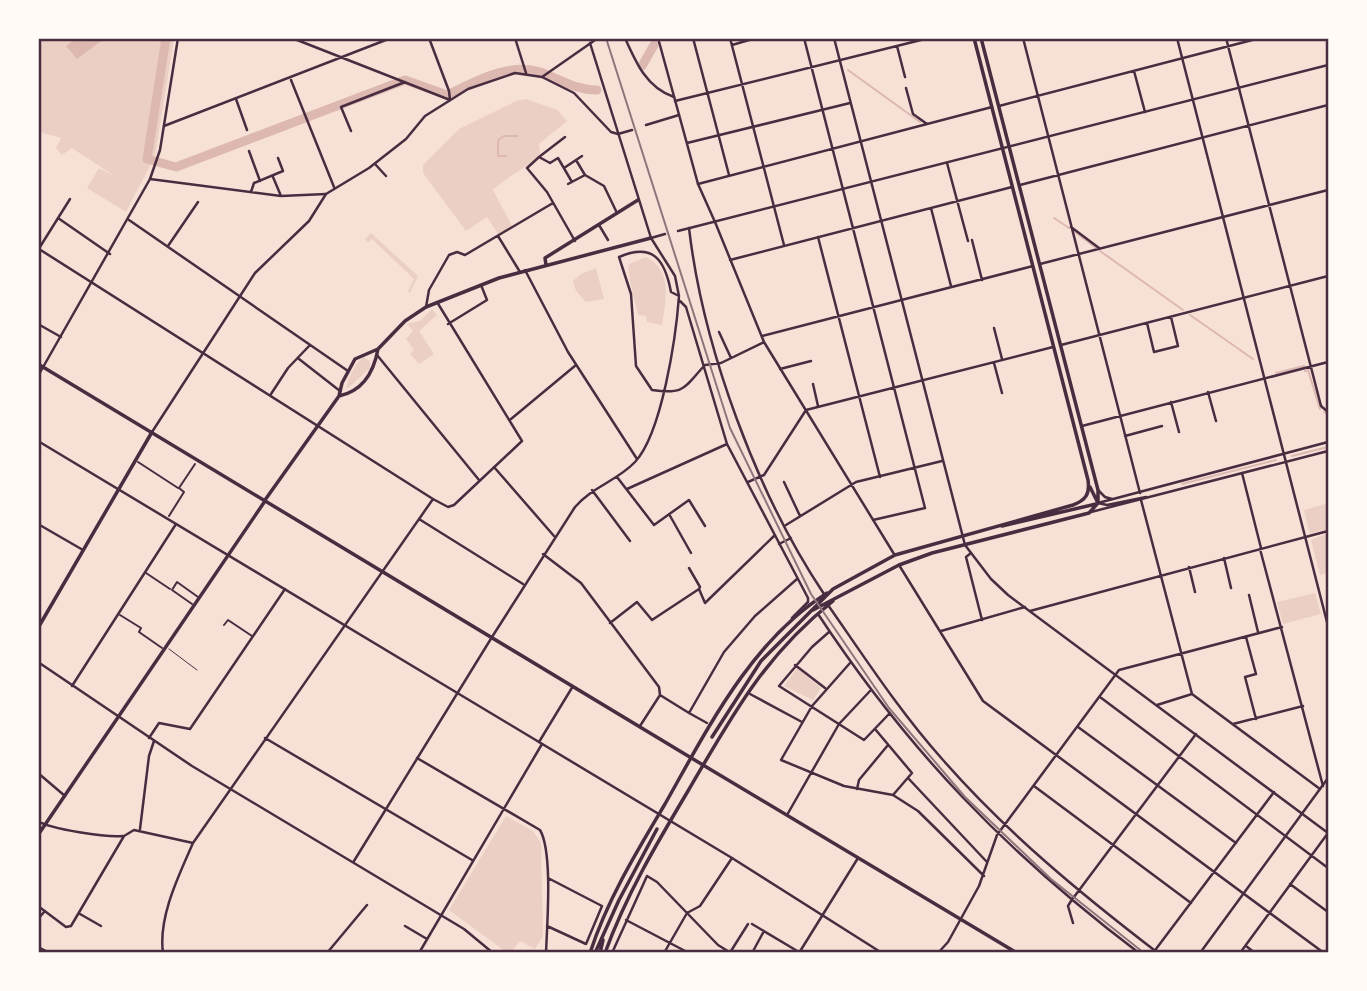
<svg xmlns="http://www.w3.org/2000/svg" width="1367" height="991" font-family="'Work Sans',sans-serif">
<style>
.green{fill:#ebcfc5}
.water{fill:#dcb8b0}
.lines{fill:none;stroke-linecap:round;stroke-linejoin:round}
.stream{stroke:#dcb8b0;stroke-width:2}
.river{stroke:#dcb8b0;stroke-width:9}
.service{stroke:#4a2c40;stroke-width:1}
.pedestrian{stroke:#4a2c40;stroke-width:2}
.minor{stroke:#4a2c40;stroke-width:2.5}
.tertiary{stroke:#4a2c40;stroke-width:2.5}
.secondary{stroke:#4a2c40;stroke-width:3.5}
.primary{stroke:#4a2c40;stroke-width:3.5}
.trunk{stroke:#4a2c40;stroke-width:3.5}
.rail{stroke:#8f747c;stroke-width:2}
.neatline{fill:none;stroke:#4a2c40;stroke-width:2.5}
</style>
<rect width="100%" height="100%" fill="#f7e1d7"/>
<!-- green -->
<path class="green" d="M39 39H174L155 156 126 212 87 188 99 168 116 177 72 148 62 155 56 148 61 138 39 132Z
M526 99 557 110 567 121 539 144 540 154C525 169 508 176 493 190L512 226 498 234 487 217 466 231 423 173V165L459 129 516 101Z
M371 233 418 276 410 293 408 291 414 279 372 239 368 242 365 239Z
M646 257C673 271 666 300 662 325L647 322 646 316 638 315C636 303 626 273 629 264Z
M596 268 604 299 586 302 576 291 573 281 581 274Z
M432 309 437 315 419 331 434 354 419 364 410 354 414 350 406 339 413 331 407 324 420 321Z
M364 357 370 361V368L347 389C346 380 356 362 364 357Z
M1328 503V529L1310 534 1304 510Z
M1328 533V573L1320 575 1311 540Z
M1315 593 1321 614 1283 624 1277 602Z
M797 668 821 688 813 700 784 686Z
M506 816 533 831 541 843 543 936 535 949 520 941 510 953 506 952 449 910Z"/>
<!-- water -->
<path class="water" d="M75 39V38L104 39 77 59 66 46Z"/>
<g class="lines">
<!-- stream -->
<path class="stream" d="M848 70 920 122
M506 156H498V140L504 136H517
M1054 218 1069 228
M1075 232 1096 248
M1100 251 1183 310
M1190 315 1253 359
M1305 371 1308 370 1320 409
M1276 373 1304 366
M1324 412 1328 415
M1292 456 1328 447
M1182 484 1276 460"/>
<!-- river -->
<path class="river" d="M166 38 147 159 176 167 405 80 447 95C475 82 508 62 540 72 560 79 575 90 597 90
M642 66 654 45"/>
<!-- service -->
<path class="service" d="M169 649 197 670"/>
<!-- pedestrian -->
<path class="pedestrian" d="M138 462 178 488
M169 516 184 492 179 488 195 464
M146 573 170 589
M192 604 172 590 177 582 198 597
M120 615 141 628 139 632 162 648
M224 625 228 620 252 636"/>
<!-- minor -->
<path class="minor" d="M292 38 450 100 449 91 429 38
M515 38 526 73
M625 38C636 63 647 88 674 97
M693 38 729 175
M730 38 784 245
M804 38 925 508 873 520
M1023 38 1140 493
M1226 38 1321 406 1328 412
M732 45 756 38
M897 46 905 77
M1134 71 1145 112
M542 77 574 93 611 132 618 134 632 130
M291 80 334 187
M906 88 913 114 927 124
M236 99 247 130
M675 101 929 38
M999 106 1260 38
M646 125 679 115
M164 126 391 38
M351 131 341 107 405 82
M249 151 260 181
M539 157 565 137
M947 163 968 241
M375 164 386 176
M564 168 582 156
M585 175 604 186 617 213
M273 177 281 196
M150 179 281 196 326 194
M572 182 558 158 550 163 539 157 527 168 547 192 575 241
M568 184 585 175 576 160
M698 184 992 107
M1020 185 1328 105
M251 192 254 183 283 171 278 158
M931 208 951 286
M58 218 110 254
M129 220 348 371
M715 222 764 342 894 554
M599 225 608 240
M1071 227 1099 248
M689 228C703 348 757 494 824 594
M498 236 520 272
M818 237 880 477
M972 240 982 280
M168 246 198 202
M39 249 433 499 193 843C179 875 158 917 163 953
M38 250 70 199
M730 260 1012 187
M1040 264 1328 190
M525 270 568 352 637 459
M679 296 671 292C665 260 653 242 619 257L631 294 636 366 652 390C686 395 684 387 705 365L721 363 764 342
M680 301 686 307 727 444 808 598V602L792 618
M426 307 429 290 449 255 457 252 465 255 553 203
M1147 323 1154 352 1178 346 1171 317
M38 324 61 337
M448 324 487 300 481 285
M994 328 1002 359
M719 332 731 358
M762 336 1033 266
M1061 345 1328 276
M377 355 479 480
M299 359 340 391
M994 363 1002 393
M780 369 811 361
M813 384 818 406
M1208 392 1216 421
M271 394 288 368 310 345
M1171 402 1179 432
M511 419 576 365
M1082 426 1328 362
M1125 436 1162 426
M494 467 554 536
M1242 473 1261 548
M617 477 654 525 689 500 705 526
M748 482 764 475 806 410 1053 347
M784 482 800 516
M627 489 727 444
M592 490 630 541
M433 499 448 507 454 505 522 441 437 302
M1141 500 1192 694 1320 789
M669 514 691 553
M419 519 523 584
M38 524 83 550
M786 525 856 482 942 461
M779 544 791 538
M1260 549 1323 786
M971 553 966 557 982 620
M543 554 581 583 659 687 660 695
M1224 558 1231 588
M899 565 983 701 1324 953
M1189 567 1195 592
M689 568 700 587 699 589
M1249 595 1258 632
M828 605C865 658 900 712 943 760 1007 833 1081 894 1158 953
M1030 611 1328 531
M818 614C909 752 1007 853 1139 953
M610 623 637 602 652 620 699 589 705 603 775 535
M941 631 1025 607
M829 632 812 647 779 686 864 740 889 714
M492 637 575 507C592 487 617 481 635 462 662 433 676 337 679 296L675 276 651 238
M1246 637 1256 674 1245 677 1256 719
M850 663 812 706 781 760 844 786 893 795
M795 665 825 688
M72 686 176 524
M750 694 802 722
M1100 697 1328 868
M1157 705 1192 694
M689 713 707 723
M1233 724 1303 706
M640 726 660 695 689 713 724 652 755 616 797 579
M1078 727 1236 843
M875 729 912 773 893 795 918 811 984 876
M149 738 159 723 190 729 285 589
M265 738 472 860
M539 742 573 686
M417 758 540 830C553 852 547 925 546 953
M38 773 65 796
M908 778 986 861
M1034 786 1191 903
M857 789 859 780 888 745
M787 815 839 724 870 691
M38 821C50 829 108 838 123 836
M140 829 149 756 154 741
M1290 884 1328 912
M38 906 66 927 71 926 124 836 134 830 193 843
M80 914 101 926
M38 919 45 911
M626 920 689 953
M1073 923 1068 906 1071 901 1196 734
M752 924 799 952
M405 926 427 939
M547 926 586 944 602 906 548 878
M1246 946 1255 953
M38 947 50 953
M1156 949 1274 792
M731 951 748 924
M327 953 367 905
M419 953 542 744
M612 953 647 876 657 882 718 945 731 953
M664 953 687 913 700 906 732 858
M752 953 764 931
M799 953 858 858
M938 953 948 942 979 886 997 835 1119 670 1282 627
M1240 953 1328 833"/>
<!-- tertiary -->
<path class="tertiary" d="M658 38 698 184 715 222
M834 38 965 545 991 579 1008 595 1328 833
M1177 38 1328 626
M590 43 651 238 665 234
M687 143 850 103
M678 231 1328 65
M38 376 150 179 160 150 178 38
M152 432 255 273 309 221 326 194 369 168 406 139 425 116 468 89 515 73 542 77 598 38
M38 441 732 858 882 953
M1098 490 1105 497 1112 499
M1098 503 1328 442
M1098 503 1107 505 1146 497
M1091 512 1328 451
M38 662 192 766 464 929 493 953
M354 861 492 637
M1200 953 1328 778"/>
<!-- secondary -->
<path class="secondary" d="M38 835 265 501"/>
<!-- primary -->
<path class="primary" d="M546 265 545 258 638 200
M339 396C363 391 374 371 378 349
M265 500 339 396 342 383 355 359 378 349 405 321 426 307 499 278 651 238
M38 628 152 432
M703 765 1017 953"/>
<!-- trunk -->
<path class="trunk" d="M38 364 703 765
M1090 487 1098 503
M1002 526 1096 504
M813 610 899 565 932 553 1089 513 1098 503V490L981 38
M712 737 761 661 833 589 895 555 1073 505C1086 500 1090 494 1088 480L974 38
M590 953C607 900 637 851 665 804 708 728 751 641 827 593
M595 953 619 900 657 829
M600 953 603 940
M605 953C626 895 657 843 688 791 732 716 763 657 833 601"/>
<!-- rail -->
<path class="rail" d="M606 38 730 428 811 594 889 708 965 797 1051 879 1144 953"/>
</g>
<!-- border -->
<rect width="1367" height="991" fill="none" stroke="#fffaf5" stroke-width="80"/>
<rect x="40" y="40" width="1287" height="911" class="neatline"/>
</svg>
